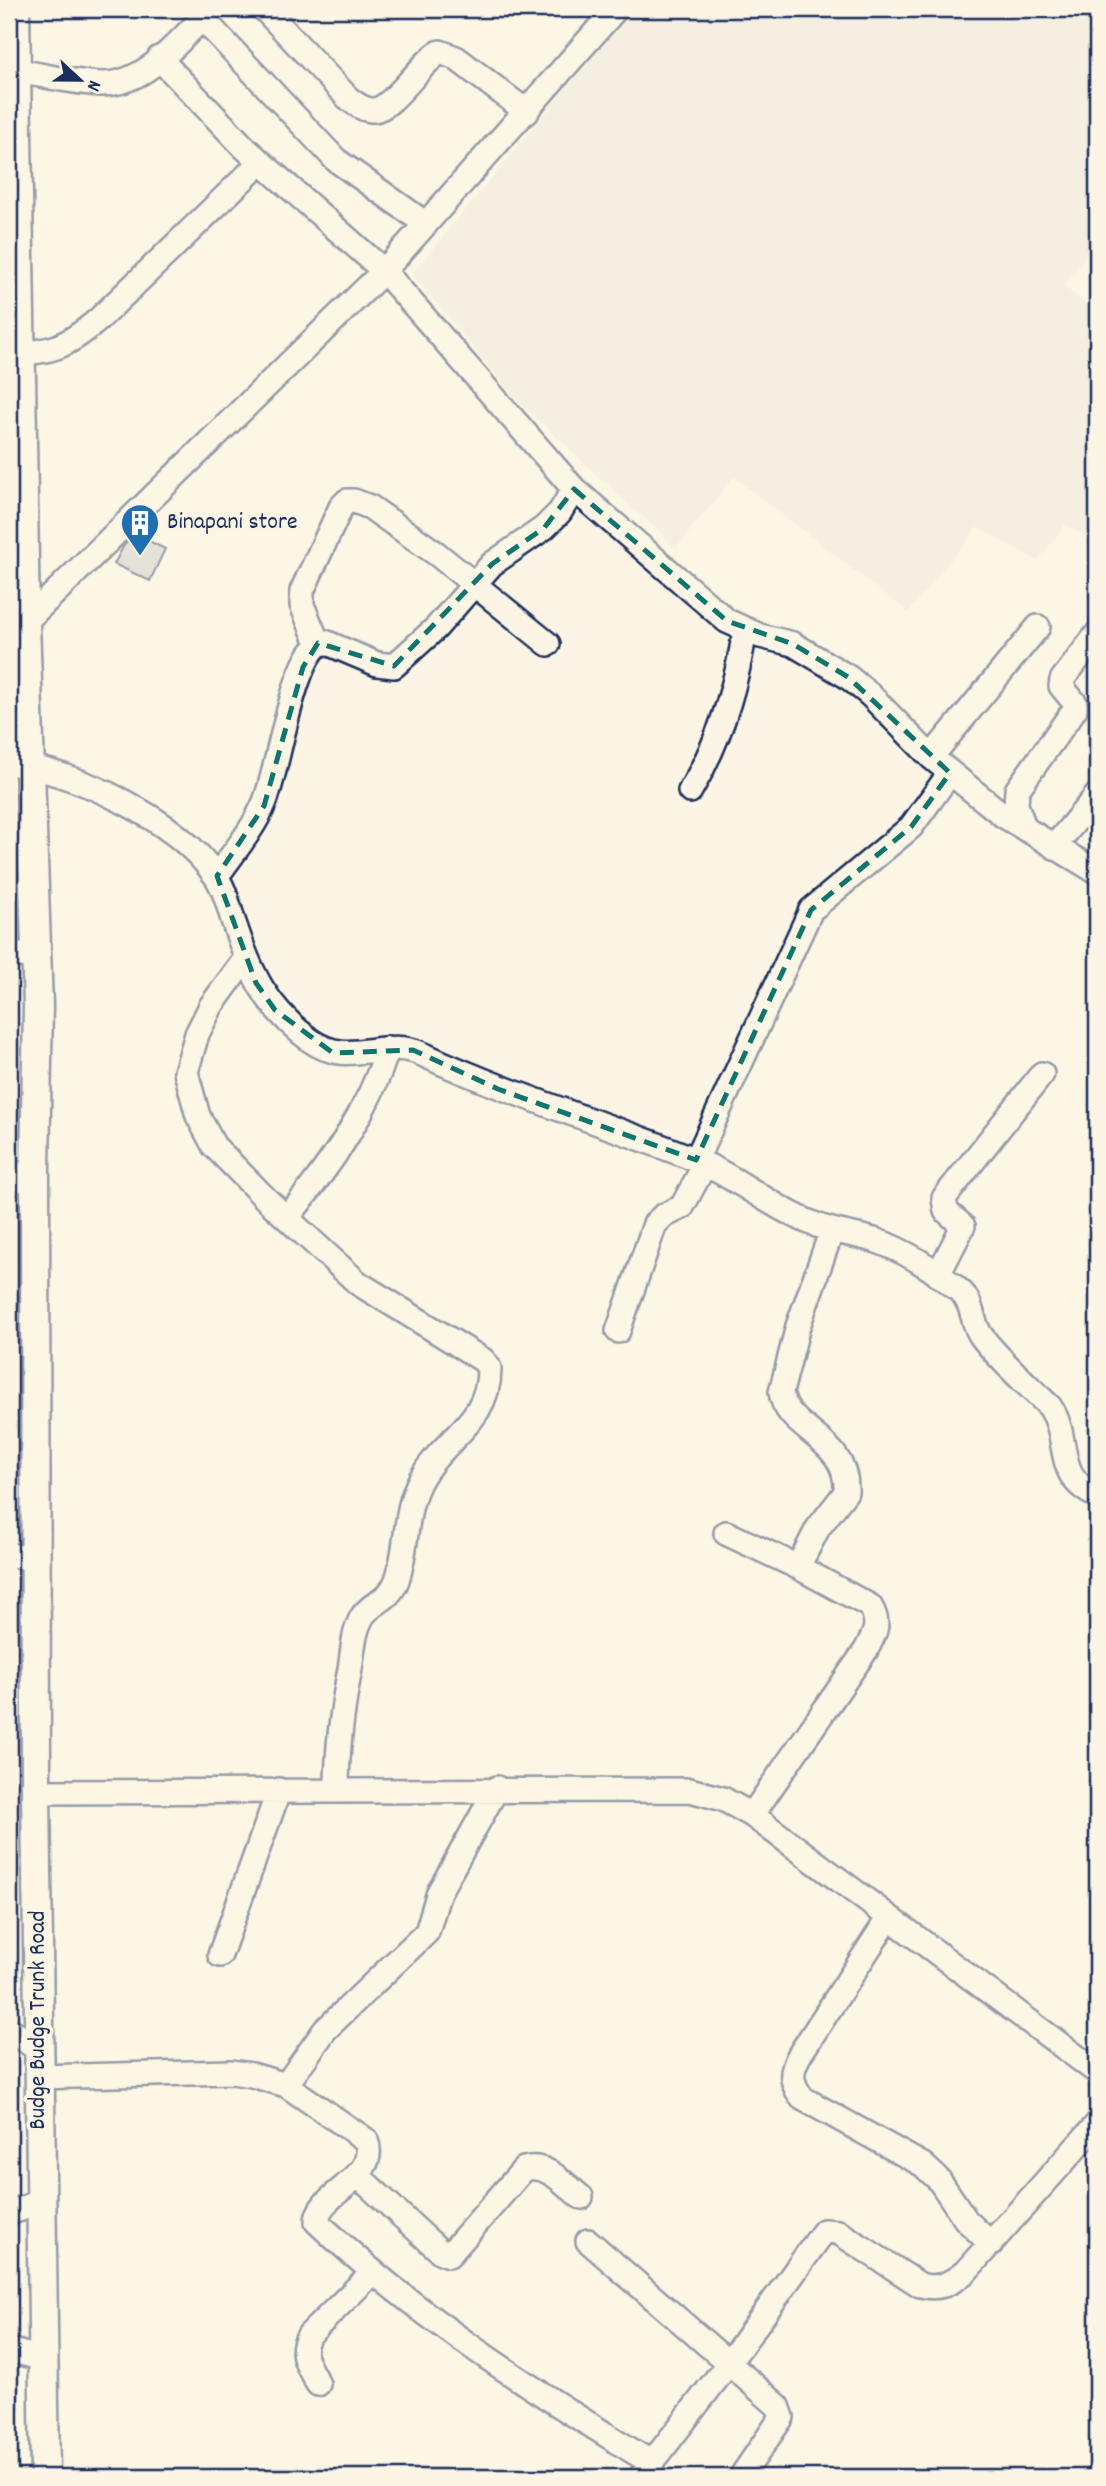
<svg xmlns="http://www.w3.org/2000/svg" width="1106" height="2486" font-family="Dekko,sans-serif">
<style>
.built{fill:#ece7dc}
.building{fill:#c8c7c6;stroke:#1b2f5e;stroke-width:2}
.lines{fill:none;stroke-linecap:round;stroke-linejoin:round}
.minor-casing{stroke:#1b2f5e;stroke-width:28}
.major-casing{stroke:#1b2f5e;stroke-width:33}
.minor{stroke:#fcf5e5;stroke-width:23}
.major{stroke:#fcf5e5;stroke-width:28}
.marked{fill:none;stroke:#0f766e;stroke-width:5;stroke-dasharray:14 9;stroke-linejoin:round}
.labels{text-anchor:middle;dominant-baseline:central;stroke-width:7;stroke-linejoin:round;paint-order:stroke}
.poi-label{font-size:24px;fill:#1b2f5e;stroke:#fcf5e5;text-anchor:start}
.street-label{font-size:24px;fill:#1b2f5e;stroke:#fcf5e5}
</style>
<rect width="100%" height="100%" fill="#fcf5e5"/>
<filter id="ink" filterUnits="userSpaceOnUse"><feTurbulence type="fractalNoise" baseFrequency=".0143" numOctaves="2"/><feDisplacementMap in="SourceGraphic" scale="14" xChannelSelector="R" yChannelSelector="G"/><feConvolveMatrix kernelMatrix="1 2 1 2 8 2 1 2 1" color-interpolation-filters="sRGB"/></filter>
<g filter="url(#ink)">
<!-- built -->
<path class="built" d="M632 9H1097V242L1064 286 1097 314V545L1065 524 1038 561 978 527 908 612 734 477 676 548 515 398 412 274Z"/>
<!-- building -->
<path class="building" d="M135 534 165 549 150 581 114 564 124 545Z"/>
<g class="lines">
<!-- minor casing -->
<g class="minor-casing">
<path id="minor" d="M264 9 349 99C356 104 364 111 374 110 394 108 420 63 440 52L456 58 527 112
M202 18 336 160 426 224
M159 58 245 148 384 271 574 489 727 621 760 636 793 644 848 677 869 694 931 757 1004 816 1097 872
M16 71C44 75 74 83 102 84 147 85 182 37 211 9
M9 354C52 352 65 348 98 320L261 162
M25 622 384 271 616 9
M318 643 302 605V591L341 507 347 501H354L370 507 437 554 548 644
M931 757 1038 627
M9 763C75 771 176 819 215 875 225 888 229 908 234 923 251 974 266 1007 310 1040 350 1069 383 1036 422 1054 511 1095 604 1123 694 1159 737 1177 772 1208 814 1224 834 1233 856 1234 877 1241 906 1251 936 1271 960 1291 974 1303 971 1323 982 1337 1001 1362 1027 1384 1050 1407 1072 1440 1052 1476 1097 1496
M690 791C720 741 736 688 745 630
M1025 829 1016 805 1017 790 1075 709V703L1061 686 1062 680 1097 634
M1054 847 1097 795
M217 876C233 853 253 830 264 804 278 774 293 648 325 642L377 664 394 666 436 628 492 564 544 528 560 512 574 489
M9 954 34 956
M246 958 211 1006 197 1034 186 1072 198 1116 214 1146 266 1199 358 1283 483 1360 489 1368C490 1421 445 1437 422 1477 403 1509 409 1545 397 1580 389 1602 372 1601 362 1617 353 1633 353 1651 350 1669 342 1710 337 1748 337 1790
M696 1160 811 910 911 827 950 773
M9 1185 35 1166
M287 1218C330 1165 368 1113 388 1048
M938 1275 963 1226 946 1211 944 1198 1042 1074
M618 1331 655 1224 663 1216 682 1207 705 1164
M726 1533 798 1567
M9 1555 36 1559
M36 1792 690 1790 723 1799 752 1815 1097 2072
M752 1815 866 1650C875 1633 881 1624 870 1606L798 1567 818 1528 846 1492C849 1438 786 1432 781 1392L798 1326 832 1230
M888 1919 800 2054C790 2072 790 2081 802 2098L923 2165 939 2180 966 2220 991 2244
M220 1955 279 1790
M9 2029 40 2051
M38 2077 231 2072 252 2075 286 2085 366 2140C381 2179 317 2192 317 2222 417 2317 534 2391 652 2463
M286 2085 325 2030 427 1932 439 1892 497 1788
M357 2175 441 2252 449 2255 524 2169C547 2162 564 2184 581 2197
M9 2213 41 2202
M588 2241 778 2406 782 2417 741 2477
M9 2350 43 2359
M318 2384C308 2366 298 2354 309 2335L373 2272
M641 2477 728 2364 824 2231 838 2232 920 2285C939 2290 950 2284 965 2272L1097 2124"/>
</g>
<!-- major casing -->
<g class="major-casing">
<path id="major" d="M15 9 25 622 38 1006 35 1166 36 1792 45 2477"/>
</g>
<!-- minor -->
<use href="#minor" class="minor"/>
<!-- major -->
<use href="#major" class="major"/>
</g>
</g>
<!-- marked area -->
<path d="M0 0H1106V2486H0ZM574 489 727 621 793 644 848 677 950 773 911 827 811 910 696 1160 498 1089 413 1050 333 1053 275 1010 256 983 217 876 264 806 303 667 318 643 394 666 492 564 544 528Z" fill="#fcf5e5" fill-opacity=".55" fill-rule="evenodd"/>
<path class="marked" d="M574 489 727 621 793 644 848 677 950 773 911 827 811 910 696 1160 498 1089 413 1050 333 1053 275 1010 256 983 217 876 264 806 303 667 318 643 394 666 492 564 544 528Z"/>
<!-- icons -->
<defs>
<g id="building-pin" transform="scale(2.0125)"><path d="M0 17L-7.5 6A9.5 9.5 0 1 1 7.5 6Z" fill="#1f6fb2" stroke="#fcf5e5"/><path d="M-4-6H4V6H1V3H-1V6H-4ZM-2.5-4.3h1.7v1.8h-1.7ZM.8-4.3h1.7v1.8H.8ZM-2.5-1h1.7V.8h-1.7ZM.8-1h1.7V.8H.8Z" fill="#fff"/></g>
</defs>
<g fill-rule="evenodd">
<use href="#building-pin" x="140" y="523"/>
</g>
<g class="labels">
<!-- poi labels -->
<g class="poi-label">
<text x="167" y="523">Binapani store</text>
</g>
<!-- street labels -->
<g class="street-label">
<text transform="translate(39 2020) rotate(-90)">Budge Budge Trunk Road</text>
</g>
</g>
<!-- margin -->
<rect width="1106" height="2486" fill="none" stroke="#fcf5e5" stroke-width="35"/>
<rect x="18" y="18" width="1071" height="2451" fill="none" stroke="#1b2f5e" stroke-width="2.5" filter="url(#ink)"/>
<!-- north arrow -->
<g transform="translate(80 80) rotate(112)" stroke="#fcf5e5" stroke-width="5" paint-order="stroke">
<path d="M0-5L12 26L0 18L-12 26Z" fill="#1b2f5e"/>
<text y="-10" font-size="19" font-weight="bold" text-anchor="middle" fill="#1b2f5e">N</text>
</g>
</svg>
